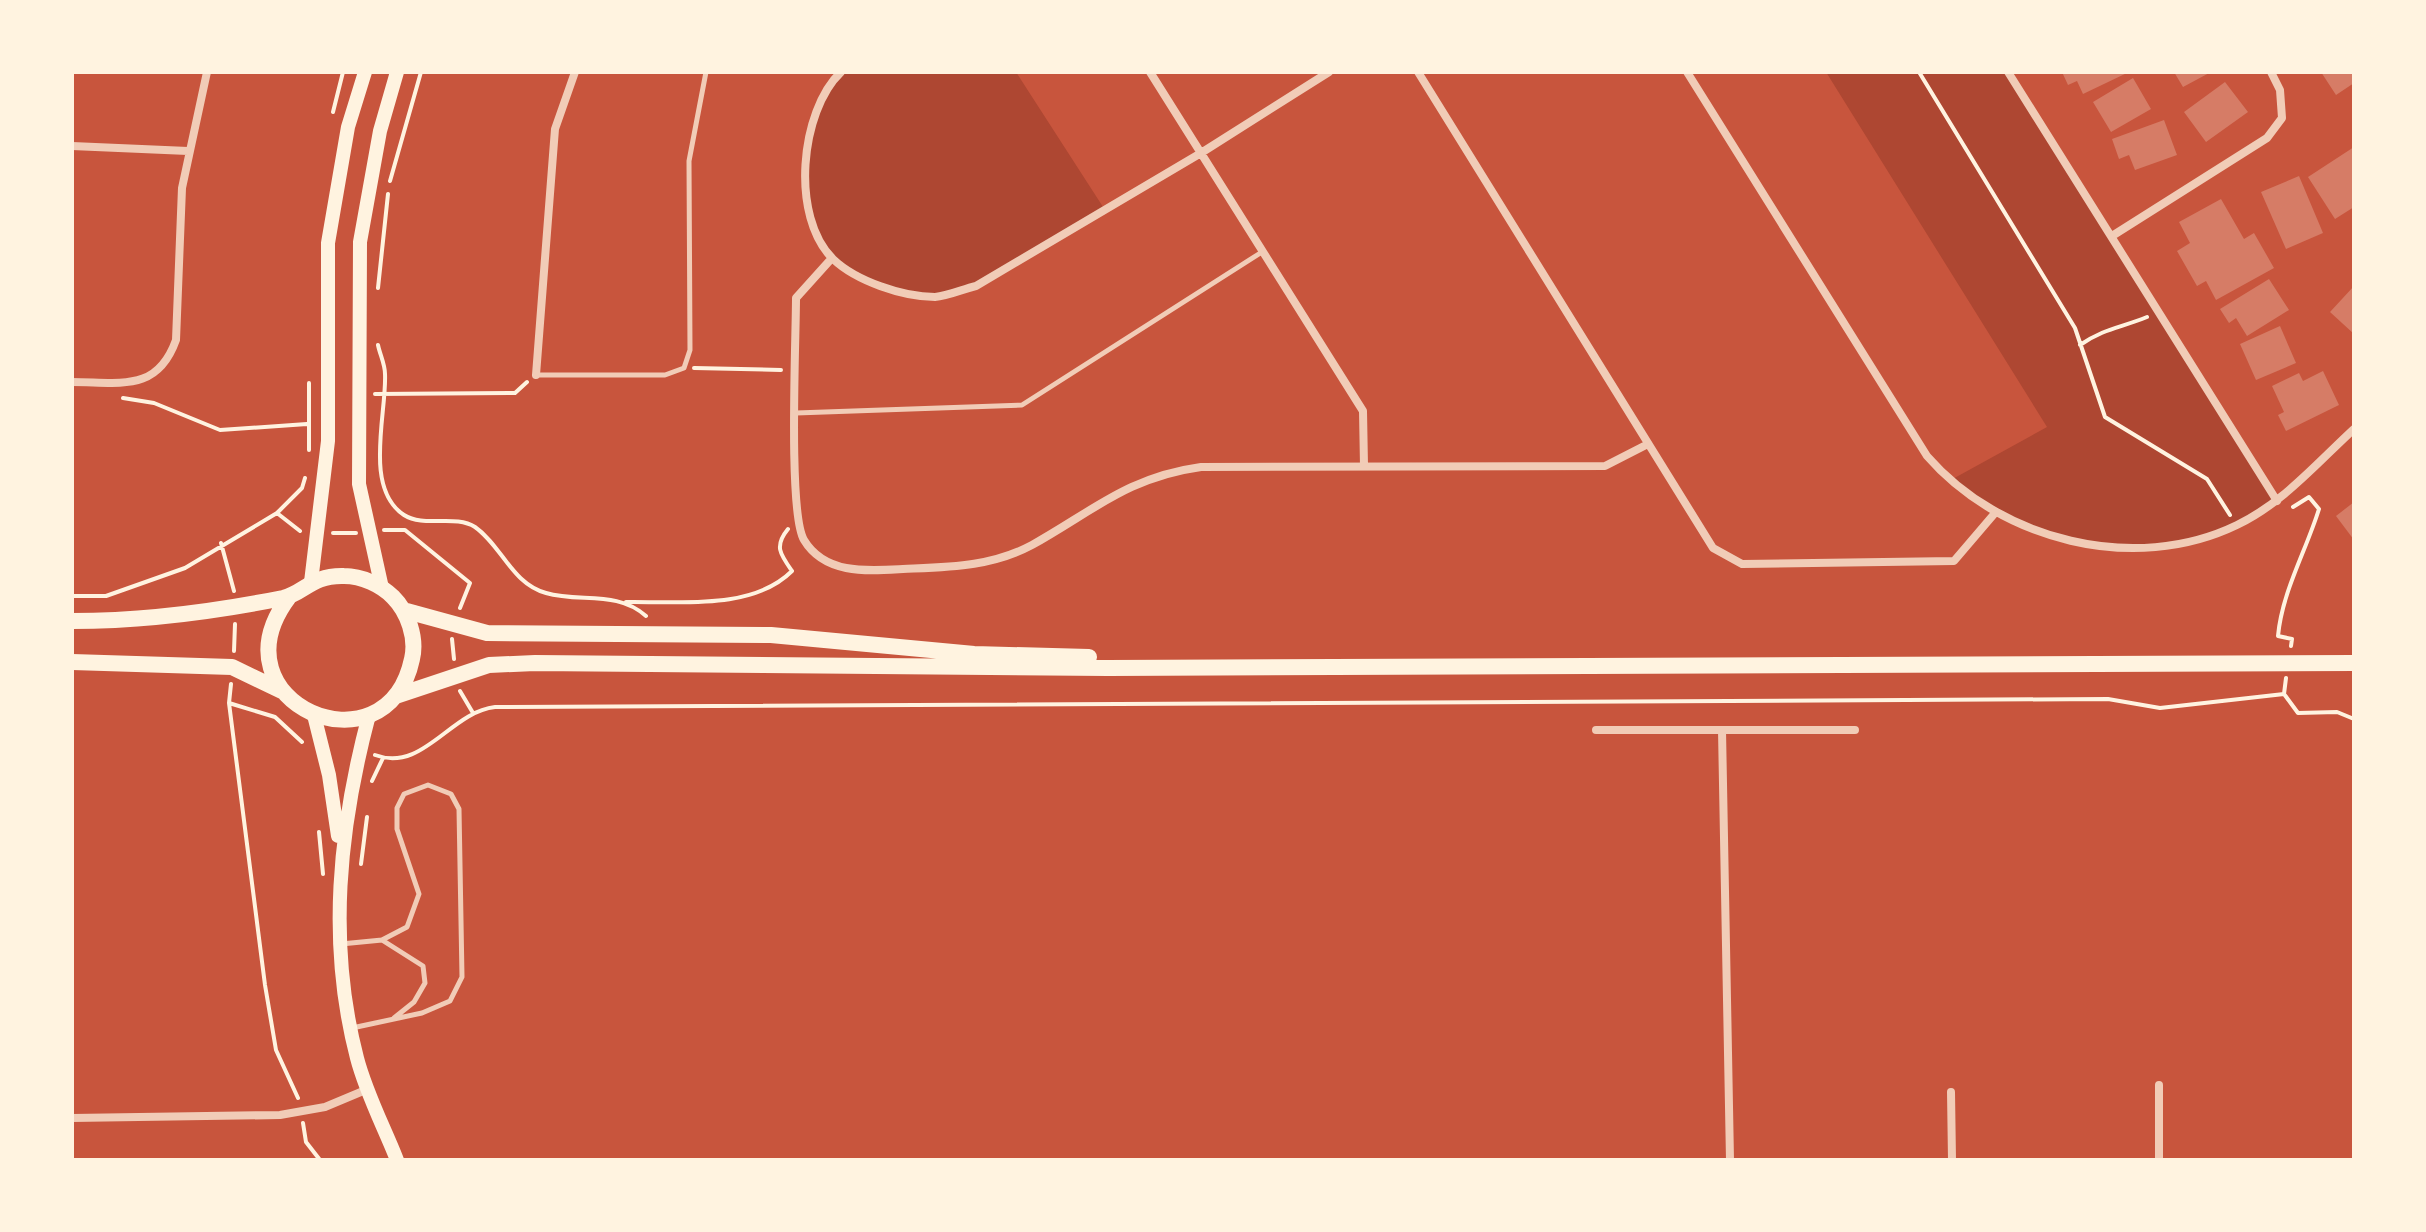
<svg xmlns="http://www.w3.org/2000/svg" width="2426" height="1232" font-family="Raleway,sans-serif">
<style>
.green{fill:#ae4732}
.building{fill:#d67c66}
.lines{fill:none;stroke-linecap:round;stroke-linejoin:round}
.path{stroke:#fff3e0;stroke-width:4}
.service{stroke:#f1ccb7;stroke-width:5}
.minor{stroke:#f1ccb7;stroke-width:8}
.secondary{stroke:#fff3e0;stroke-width:14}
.primary{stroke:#fff3e0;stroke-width:16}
</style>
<rect width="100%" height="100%" fill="#c8553d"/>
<!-- green -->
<path class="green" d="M841 72H1016L1105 210 976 286 936 297 902 292 865 279 832 258 815 228 804 181 817 106Z
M1826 72H2008L2277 501 2237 525 2191 542 2104 546 2038 531 1949 481 2047 427Z"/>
<!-- building -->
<path class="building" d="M2062 72H2129L2083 94 2077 81 2068 85Z
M2174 72H2211L2183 87Z
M2321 72H2354V83L2336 95Z
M2133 78 2151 109 2111 132 2093 102Z
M2225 82 2248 112 2206 142 2184 112Z
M2164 120 2177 155 2135 170 2129 155 2119 159 2112 139Z
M2354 147V207L2335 219 2308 177Z
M2299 176 2323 233 2286 249 2261 192Z
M2221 199 2244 239 2254 233 2274 268 2216 300 2206 281 2197 286 2177 251 2190 243 2179 222Z
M2269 279 2289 310 2247 336 2236 318 2229 323 2220 309Z
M2354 286V334L2330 312Z
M2280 326 2296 363 2256 380 2240 344Z
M2323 371 2339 405 2286 431 2278 415 2284 412 2272 386 2299 373 2303 381Z
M2354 502V540L2336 516Z"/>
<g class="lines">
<!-- path -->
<path class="path" d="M1919 72 2075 328 2105 417 2207 479 2230 515
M333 112 343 72
M390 181 421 72
M378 288 388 194
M378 345C380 355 385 364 385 374 387 413 363 488 404 515 424 528 455 514 475 527 502 546 512 584 546 593 580 603 617 590 646 616
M2080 345C2105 328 2120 328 2147 317
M694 368 781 370
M375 394 515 393 527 382
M123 398 154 403 220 430 307 424
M309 450V383
M277 513 300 531
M384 530H405L470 583 460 608
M333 533H356
M221 543 234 591
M72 596H106L185 568 277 513 302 488 305 478
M626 602C678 601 752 611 792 571 780 554 774 546 788 529
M452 639 454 659
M2291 646 2292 639 2278 636C2282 592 2306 551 2319 509L2309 497 2293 507
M234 651 235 624
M2286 678 2284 694 2298 713 2337 712 2354 719
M231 684 229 703 265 985 276 1050 298 1098
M460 691 473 713
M229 703 275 717 302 742
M375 755C423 773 450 712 495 707L2108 699 2160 708 2284 694
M372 781 383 758
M319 832 323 874
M361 864 367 817
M303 1123 306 1142 320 1160"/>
<!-- service -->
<path class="service" d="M537 375H665L684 368 690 350 689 161 706 72
M796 413 1022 405 1262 252
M382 940 423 966 425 983 414 1002 394 1018
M341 944 382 940 407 927 419 894 397 829V808L404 794 428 785 451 794 459 809 462 977 450 1001 422 1013 352 1028"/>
<!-- minor -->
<path class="minor" d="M841 72C800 111 790 217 833 259 856 281 903 297 935 297 948 296 963 289 976 286L1201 153 1329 72
M1150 72 1363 411 1364 466
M1418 72 1713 548 1742 564 1954 561 1995 513
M1687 72 1927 456C2000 540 2134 575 2237 525 2283 503 2317 463 2354 429
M2008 72 2277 501
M72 146 188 151
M2112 236 2267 138 2282 118 2280 90 2271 72
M832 258 796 298C796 340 788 513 804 540 825 575 868 571 903 569 948 567 991 567 1032 545 1093 511 1128 477 1201 467L1605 466 1648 444
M536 375 555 129 575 72
M72 382C120 382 157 393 176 340L182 188 207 72
M1596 730H1855
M1722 730 1730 1160
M2159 1085V1160
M1951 1092 1952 1160
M72 1118 280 1115 325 1107 368 1089"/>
<!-- secondary -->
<path class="secondary" d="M311 582 328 441V243L348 127 365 72
M382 588 359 484 360 242 380 131 397 72
M314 715 329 775 338 836
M369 715C339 828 327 943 357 1058 366 1093 384 1127 397 1160"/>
<!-- primary -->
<path class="primary" d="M403 610 487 633 771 635 974 654 1089 657
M72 621C144 621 213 612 283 598 305 593 311 575 344 576 362 576 381 585 393 597 408 612 417 638 412 659 387 778 209 703 289 597
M72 662 232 667 282 691
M396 696 489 665 535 663 1108 668 2354 663"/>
</g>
<!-- border -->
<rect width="2426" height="1232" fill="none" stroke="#fff3e0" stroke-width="148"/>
</svg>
